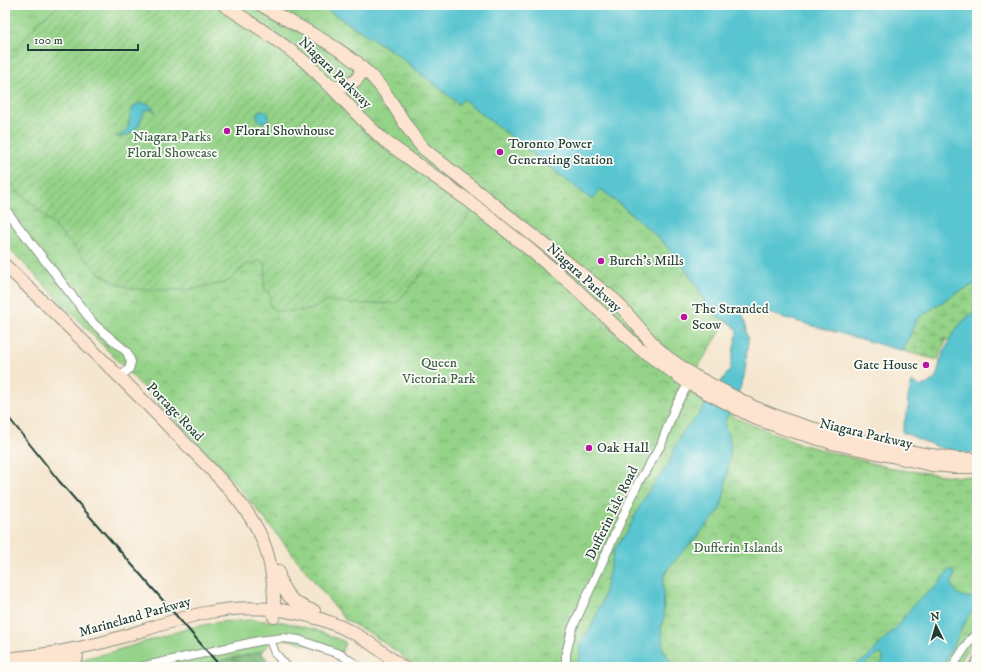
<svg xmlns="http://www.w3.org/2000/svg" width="982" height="672" font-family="'IM FELL DW Pica',serif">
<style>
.grass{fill:#94d388;stroke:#5a885e}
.forest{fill:url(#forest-crowns);stroke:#4b7954}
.wetland{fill:url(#wetland-marsh);stroke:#5a885e}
.park{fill:url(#park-crowns);stroke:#5a885e}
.garden{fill:url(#garden-furrows);stroke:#5a885e}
.water{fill:#59c5d0;stroke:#3c8182}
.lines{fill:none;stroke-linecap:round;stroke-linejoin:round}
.minor-casing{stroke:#8a9282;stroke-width:10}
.secondary-casing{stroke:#8a9282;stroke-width:14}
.minor{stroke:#fff;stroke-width:8}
.secondary{stroke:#fde4d1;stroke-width:12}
.rail{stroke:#1f3d34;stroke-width:2}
.poi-dot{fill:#b5179e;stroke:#fdfcf7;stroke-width:1.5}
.labels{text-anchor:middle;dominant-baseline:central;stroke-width:3.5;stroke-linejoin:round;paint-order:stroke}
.street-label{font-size:14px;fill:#1f3d34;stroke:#fdfcf7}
.poi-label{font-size:14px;fill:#1f3d34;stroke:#fdfcf7;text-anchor:start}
.park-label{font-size:14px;fill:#3c6249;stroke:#fdfcf7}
</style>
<defs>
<pattern id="forest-crowns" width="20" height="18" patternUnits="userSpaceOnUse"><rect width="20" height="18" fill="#77b574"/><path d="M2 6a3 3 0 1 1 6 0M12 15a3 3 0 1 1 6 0" fill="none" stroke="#619460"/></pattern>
<pattern id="wetland-marsh" width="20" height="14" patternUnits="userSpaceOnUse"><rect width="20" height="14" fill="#94d388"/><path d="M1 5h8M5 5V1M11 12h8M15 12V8" fill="none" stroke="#78ac70"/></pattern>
<pattern id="park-crowns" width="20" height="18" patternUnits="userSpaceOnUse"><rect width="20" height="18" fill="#94d388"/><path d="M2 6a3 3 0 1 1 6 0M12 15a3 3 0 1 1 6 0" fill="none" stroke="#78ac70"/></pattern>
<pattern id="garden-furrows" width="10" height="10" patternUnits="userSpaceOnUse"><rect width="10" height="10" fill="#94d388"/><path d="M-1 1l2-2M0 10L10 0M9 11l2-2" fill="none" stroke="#78ac70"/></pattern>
</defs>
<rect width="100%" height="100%" fill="#fdfcf7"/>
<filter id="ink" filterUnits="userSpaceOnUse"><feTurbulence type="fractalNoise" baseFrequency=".025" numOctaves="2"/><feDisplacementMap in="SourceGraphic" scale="8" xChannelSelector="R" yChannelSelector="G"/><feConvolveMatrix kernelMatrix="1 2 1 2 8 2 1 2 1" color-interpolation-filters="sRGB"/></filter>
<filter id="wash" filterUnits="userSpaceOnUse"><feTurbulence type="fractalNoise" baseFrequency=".012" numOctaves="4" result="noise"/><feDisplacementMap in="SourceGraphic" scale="16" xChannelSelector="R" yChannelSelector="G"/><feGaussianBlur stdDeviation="0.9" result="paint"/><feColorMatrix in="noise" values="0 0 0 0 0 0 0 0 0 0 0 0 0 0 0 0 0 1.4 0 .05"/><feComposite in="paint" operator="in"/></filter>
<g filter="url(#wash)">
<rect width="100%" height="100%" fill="#f5e6cf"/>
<!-- grass -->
<path class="grass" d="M250 620 283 622 316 630 345 642 341 654 276 636 261 652 192 667H47L108 653 193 627 220 622Z"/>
<!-- forest -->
<path class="forest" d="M977 644V667H962Z
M261 652 273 667H192Z"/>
<!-- wetland -->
<path class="wetland" d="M977 283V309L963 321 949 341 942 338V339L946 341 938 360 903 351 916 319 954 294Z"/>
<!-- park -->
<path class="park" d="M5 5H319L394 52 459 104 463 99 592 200 601 189 640 221 663 242 684 267 697 286 709 311 727 321 685 388 738 419 797 443 894 469 960 477 977 476V638L974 640 957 667H415L399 653 370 633 345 620 247 497 218 465 5 244Z"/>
<!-- garden -->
<path class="garden" d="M60 5H216L298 61 357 121 363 131 392 155 396 154 474 209 397 303 358 304 326 301 313 309 300 311H276L271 307 269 302 271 297 264 286 266 268 264 263 259 261 246 265 231 279 224 283 187 290H147L129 288 116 283 98 272 33 204 17 191 5 175V63L39 21Z"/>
<!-- water -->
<path class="water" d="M319 5H977V283L954 294 917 319 903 351 746 307 742 314 746 325 749 342 744 377 739 391 724 423 729 437 731 447 727 477 723 500 718 513 671 565 667 571 663 579 664 617 661 627 663 649 674 667H578L581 643 591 627 603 599 614 550 626 533 646 495 668 465 672 454 682 433 699 414 730 369 737 332 734 326 727 321 709 312 697 286 684 267 663 242 640 221 601 189 592 200 463 99 459 104 394 52Z
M140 103 149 104 156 112C143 103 143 116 140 123 136 132 125 138 116 137 138 130 122 110 140 103Z
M257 116a6 6 0 1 1 12 0a6 6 0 1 1-12 0Z
M977 309V453C948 454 928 443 902 432L909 403 907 402 912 382 917 384 920 387 929 383 935 378 938 372 940 361 953 333 963 321Z
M951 569 954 574C954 577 952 581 952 584 953 595 967 599 975 597L977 599V607L969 615 942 667H877L883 661V656L880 654 876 655 862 667H853L868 657 899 624 914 604 924 595 936 587 948 571Z"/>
</g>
<g filter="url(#ink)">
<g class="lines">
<!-- minor casing -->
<g class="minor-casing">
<path id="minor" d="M5 209 94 324 127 352 131 362 129 369 120 377
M270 640 275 653 287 667
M141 667 259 641 283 638 299 640 342 655 359 667
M566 667V654L572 629 638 483 661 445 675 407 691 379
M952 667 970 640 977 633
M974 667 977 661"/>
</g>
<!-- secondary casing -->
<g class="secondary-casing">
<path id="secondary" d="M224 5C251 23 279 40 304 61 333 86 357 117 386 142L469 201 529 249 572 285 639 348 688 383 757 419 788 430 836 444 932 465 955 467H977
M261 5C297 27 346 48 374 79 394 100 404 128 424 149L616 301 656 347 667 357 693 375 754 407 789 421 808 427 862 441 924 454 958 459H977
M327 84C341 92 370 80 357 62
M5 265C63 321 121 377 177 435 206 465 239 494 259 532 272 558 275 588 274 617
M278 571C282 594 293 604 314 611
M5 659C37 656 69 651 100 643 136 634 169 620 205 613 256 602 312 610 357 635 373 644 388 656 402 667
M27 667 77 657"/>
</g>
<!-- minor -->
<use href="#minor" class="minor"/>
<!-- secondary -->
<use href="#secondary" class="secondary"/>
<!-- rail -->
<path class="rail" d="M5 413 59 481 221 667"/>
</g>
</g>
<!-- markers -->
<g class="poi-dot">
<circle cx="227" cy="131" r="4"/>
<circle cx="500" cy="152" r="4"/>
<circle cx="601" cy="261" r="4"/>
<circle cx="684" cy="317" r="4"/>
<circle cx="926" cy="365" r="4"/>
<circle cx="589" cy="448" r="4"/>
</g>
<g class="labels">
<!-- street labels -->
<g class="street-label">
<text transform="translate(335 73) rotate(44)">Niagara Parkway</text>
<text transform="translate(584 278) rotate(42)">Niagara Parkway</text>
<text transform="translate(175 412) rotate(46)">Portage Road</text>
<text transform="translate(866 434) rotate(13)">Niagara Parkway</text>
<text transform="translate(612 513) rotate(-64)">Dufferin Isle Road</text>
<text transform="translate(135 617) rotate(-16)">Marineland Parkway</text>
</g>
<!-- poi labels -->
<g class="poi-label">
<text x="235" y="131">Floral Showhouse</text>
<text x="508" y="144">Toronto Power<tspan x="508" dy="16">Generating Station</tspan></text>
<text x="609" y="261">Burch’s Mills</text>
<text x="692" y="309">The Stranded<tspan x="692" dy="16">Scow</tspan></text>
<text x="918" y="365" text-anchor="end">Gate House</text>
<text x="597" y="448">Oak Hall</text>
</g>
<!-- park labels -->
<g class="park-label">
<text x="172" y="137">Niagara Parks<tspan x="172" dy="16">Floral Showcase</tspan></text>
<text x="439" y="363">Queen<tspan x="439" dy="16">Victoria Park</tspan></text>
<text x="738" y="548">Dufferin Islands</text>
</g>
</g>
<!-- margin -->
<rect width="982" height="672" fill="none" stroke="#fdfcf7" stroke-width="20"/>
<!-- north arrow -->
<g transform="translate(936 626) rotate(355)" stroke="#fdfcf7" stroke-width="3" paint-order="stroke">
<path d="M0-3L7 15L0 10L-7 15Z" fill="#1f3d34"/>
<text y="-6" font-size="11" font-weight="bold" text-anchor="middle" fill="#1f3d34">N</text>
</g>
<!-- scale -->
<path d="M28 44v6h110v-6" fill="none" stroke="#1f3d34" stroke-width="2"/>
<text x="34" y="44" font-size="12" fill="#1f3d34" stroke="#fdfcf7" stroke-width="3" paint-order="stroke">100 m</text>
</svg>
